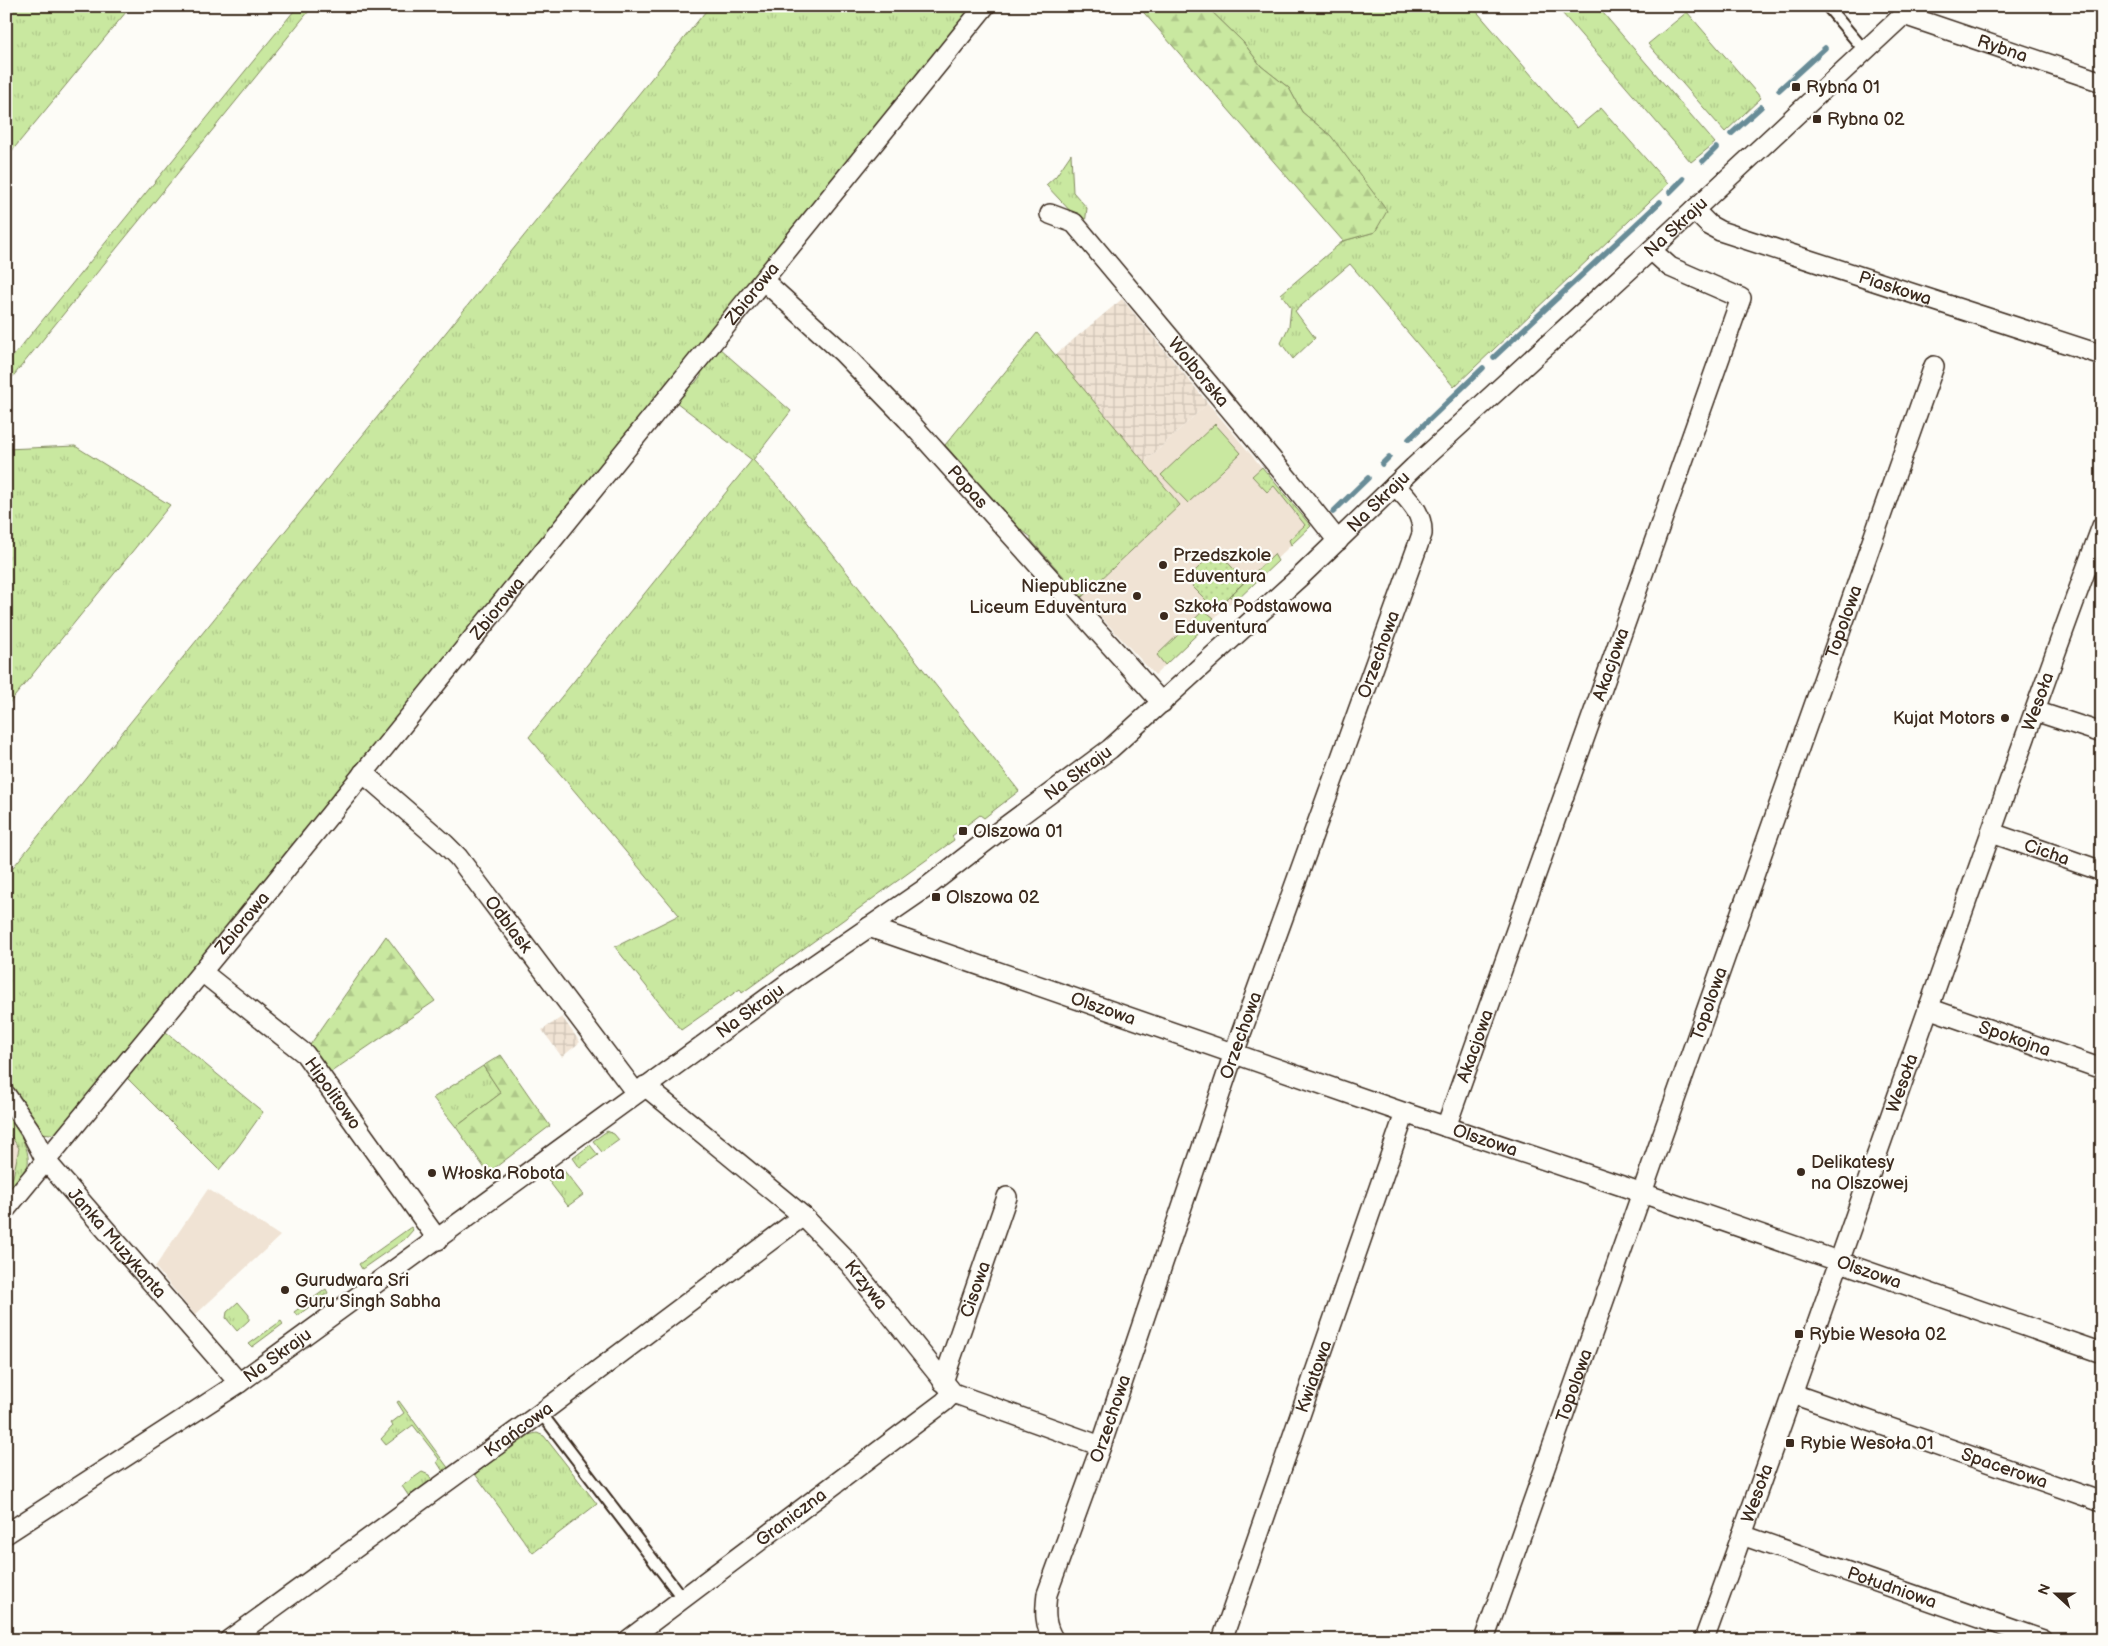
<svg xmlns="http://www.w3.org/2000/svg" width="2108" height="1646" font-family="'Balsamiq Sans',sans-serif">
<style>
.built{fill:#f0e3d4}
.industrial{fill:url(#industrial-grid)}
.grass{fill:url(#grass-tufts);stroke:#82895f}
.forest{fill:url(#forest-firs);stroke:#82895f}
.park{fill:url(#park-dots);stroke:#82895f}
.pitch{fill:#c9e8a0;stroke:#82895f}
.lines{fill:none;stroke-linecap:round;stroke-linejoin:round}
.stream{stroke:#688c97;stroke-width:5.5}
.service-casing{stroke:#3b2a1e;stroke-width:14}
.minor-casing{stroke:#3b2a1e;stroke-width:22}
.service{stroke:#fdfcf7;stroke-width:10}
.minor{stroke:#fdfcf7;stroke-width:19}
.poi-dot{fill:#3b2a1e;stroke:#fdfcf7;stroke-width:2}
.labels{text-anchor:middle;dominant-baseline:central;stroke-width:4.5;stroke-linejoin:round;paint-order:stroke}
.street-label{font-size:18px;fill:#3b2a1e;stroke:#fdfcf7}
.poi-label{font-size:18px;fill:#3b2a1e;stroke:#fdfcf7;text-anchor:start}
</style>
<defs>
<pattern id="industrial-grid" width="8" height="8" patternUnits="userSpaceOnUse" patternTransform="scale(1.25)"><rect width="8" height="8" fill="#f0e3d4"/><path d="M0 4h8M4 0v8" fill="none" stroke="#cfc3b6"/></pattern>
<pattern id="grass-tufts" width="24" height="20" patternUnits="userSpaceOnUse" patternTransform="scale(1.25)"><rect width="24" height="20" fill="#c9e8a0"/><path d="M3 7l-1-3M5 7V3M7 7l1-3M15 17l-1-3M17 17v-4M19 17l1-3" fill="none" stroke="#aec789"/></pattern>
<pattern id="forest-firs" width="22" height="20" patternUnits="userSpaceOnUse" patternTransform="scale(1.25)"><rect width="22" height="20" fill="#c9e8a0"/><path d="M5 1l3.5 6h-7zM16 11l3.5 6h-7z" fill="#aec789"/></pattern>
<pattern id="park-dots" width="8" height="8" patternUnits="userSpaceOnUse" patternTransform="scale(1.25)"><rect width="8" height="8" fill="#c9e8a0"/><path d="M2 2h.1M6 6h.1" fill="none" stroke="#aec789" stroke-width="1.8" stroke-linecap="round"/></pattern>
</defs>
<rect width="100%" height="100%" fill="#fdfcf7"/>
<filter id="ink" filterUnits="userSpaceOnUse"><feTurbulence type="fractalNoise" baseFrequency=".02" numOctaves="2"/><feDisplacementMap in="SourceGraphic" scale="10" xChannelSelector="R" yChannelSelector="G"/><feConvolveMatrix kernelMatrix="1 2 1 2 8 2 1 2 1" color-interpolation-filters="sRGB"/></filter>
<g filter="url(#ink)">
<!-- built -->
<path class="built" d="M1208 403 1311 526 1155 675 1082 597 1179 505 1144 463Z
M6 1129 19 1148 13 1177 6 1185Z
M208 1189 280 1236 195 1315 155 1267Z"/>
<!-- industrial -->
<path class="industrial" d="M1122 299 1208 403 1144 463 1055 355Z
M562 1017 580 1042 562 1057 542 1030Z"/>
<!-- grass -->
<path class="grass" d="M6 6H131L6 158Z
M298 6H313L6 385V365Z
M710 6H976L62 1131 51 1134 41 1133 6 1076V876Z
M1206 6H1472L1577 128 1601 108 1668 184 1454 387 1350 264 1295 311 1315 338 1293 359 1281 343 1289 326 1291 307 1281 294 1343 241 1375 232 1331 136 1302 112 1289 88 1261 66 1243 42Z
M1556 6H1597L1715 143 1691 162Z
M1687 12 1761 98 1725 132 1648 44Z
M1071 154 1073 192 1087 208 1085 224 1074 215 1046 185 1056 176Z
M1037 333 1180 505 1082 597 1031 540V537L1020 529 945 445Z
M719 348 791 411 753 460 789 499 1019 791 984 818 980 815 952 836 954 840 742 993 740 989 681 1030 615 947 679 915 529 737 752 460 676 402 689 385 694 384 701 376V370Z
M75 446 170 505 6 707V449Z
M1262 467 1311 526 1291 545 1289 540 1305 525 1274 486 1267 492 1252 476Z
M1274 554 1278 561 1235 602 1230 596Z
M1204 610 1214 618 1165 665 1157 655Z
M166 1032 263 1112 238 1147 219 1170 127 1078Z
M483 1066 501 1093 456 1127 433 1098Z
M6 1112C15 1128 35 1151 26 1171 23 1180 12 1189 6 1196V1185L13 1177 19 1148 6 1129Z
M607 1131 614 1134 619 1140 602 1152 593 1141Z
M590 1145 598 1155 580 1168 573 1158Z
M559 1167 562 1168 583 1195 568 1206 548 1180V1175Z
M411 1227 413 1230 405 1239 362 1269 359 1264Z
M326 1289 328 1293 297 1316 294 1312Z
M238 1302 249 1315V1320L237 1331 226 1318 227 1312Z
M281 1321 283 1324 252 1347 249 1344Z
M399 1401 449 1469 444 1473 437 1462 439 1459 413 1425 386 1445 381 1439 393 1426 391 1423 404 1413 397 1402Z
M537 1433 544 1436 597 1504 533 1553 475 1474 528 1435Z
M422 1472 429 1475 433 1482 410 1498 402 1486Z"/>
<!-- forest -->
<path class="forest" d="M1138 6H1206L1243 42 1261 66 1289 88 1302 112 1331 136 1387 211 1375 232 1343 241Z
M386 936 435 1001 331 1072 310 1045Z
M501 1055 550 1126 488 1173 456 1127 501 1093 483 1066Z"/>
<!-- park -->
<path class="park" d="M1216 550 1245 581 1216 610 1192 586 1195 579 1193 573Z"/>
<!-- pitch -->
<path class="pitch" d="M1215 424 1241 453 1188 503 1161 475Z"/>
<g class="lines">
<!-- stream -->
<path class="stream" d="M1779 90 1825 48
M1731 134 1761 107
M1703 161 1716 148
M1670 192 1683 179
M1494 357 1660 202
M1409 439 1483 368
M1382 464 1389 457
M1333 512 1368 478"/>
<!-- service casing -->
<g class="service-casing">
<path id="service" d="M1827 6 1865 51
M541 1413 683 1599"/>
</g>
<!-- minor casing -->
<g class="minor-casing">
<g id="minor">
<path id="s1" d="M1904 15 2102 82"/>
<path id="s2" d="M1694 210 1709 225 1720 231 2102 355"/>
<path id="s3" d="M1050 214 1074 223 1295 487 1338 541"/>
<path id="s4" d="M764 281 842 352 907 419 1162 703"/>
<path d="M2035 711 2102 733"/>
<path id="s5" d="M363 773 445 844 458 857 636 1093"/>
<path id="s6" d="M1992 833 2102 871"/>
<path id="s7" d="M869 927 1405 1113 1625 1187 2102 1353"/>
<path id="s8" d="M202 972 305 1054 438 1240"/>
<path id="s9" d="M1928 1008 2102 1069"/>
<path id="s10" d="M645 1086 803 1216 849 1263 953 1393 1101 1446"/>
<path id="s11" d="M6 1095 30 1130 46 1161 239 1383"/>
<path id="s12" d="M1446 1127 1741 298 1670 267 1651 250"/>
<path id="s13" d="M6 1209 247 917 985 6"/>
<path id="s14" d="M943 1382 1007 1197"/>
<path id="s15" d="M1793 1394 2102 1502"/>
<path id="s16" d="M6 1534 239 1383 795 978 923 890 994 835 1110 749 1303 574 1414 467 1651 250 1913 6"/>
<path id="s17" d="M1742 1535 2043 1640"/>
<path id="s18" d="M229 1640 541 1413 803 1216"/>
<path id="s19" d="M628 1640 944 1402 953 1393"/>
<path id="s20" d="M1054 1640C1044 1625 1045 1611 1047 1594L1101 1446 1234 1053 1422 534C1423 512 1409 501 1395 485"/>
<path id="s21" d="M1222 1640 1405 1113"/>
<path id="s22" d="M1484 1640 1934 366"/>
<path id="s23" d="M1704 1640C1839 1269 1965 896 2102 526"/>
</g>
</g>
<!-- service -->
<use href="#service" class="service"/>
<!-- minor -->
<use href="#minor" class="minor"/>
</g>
</g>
<!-- markers -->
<g class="poi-dot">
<rect x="1791" y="82" width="10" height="10" rx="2.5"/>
<rect x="1812" y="114" width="10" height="10" rx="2.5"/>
<circle cx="1163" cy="565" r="5"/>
<circle cx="1137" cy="596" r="5"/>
<circle cx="1164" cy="616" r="5"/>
<circle cx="2005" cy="718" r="5"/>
<rect x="958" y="826" width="10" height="10" rx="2.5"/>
<rect x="931" y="892" width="10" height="10" rx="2.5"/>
<circle cx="1801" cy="1172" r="5"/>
<circle cx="432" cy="1173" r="5"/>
<circle cx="285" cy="1290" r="5"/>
<rect x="1794" y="1329" width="10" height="10" rx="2.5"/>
<rect x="1785" y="1438" width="10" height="10" rx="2.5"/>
</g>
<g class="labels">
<!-- street labels -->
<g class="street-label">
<text stroke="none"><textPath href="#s1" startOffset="104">Rybna</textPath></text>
<text stroke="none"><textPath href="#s16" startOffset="2125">Na Skraju</textPath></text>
<text stroke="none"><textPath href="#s2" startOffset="218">Piaskowa</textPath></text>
<text stroke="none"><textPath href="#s13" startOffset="1181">Zbiorowa</textPath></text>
<text stroke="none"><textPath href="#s3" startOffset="220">Wolborska</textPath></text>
<text stroke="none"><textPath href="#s4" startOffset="290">Popas</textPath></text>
<text stroke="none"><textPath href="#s16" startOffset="1720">Na Skraju</textPath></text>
<text stroke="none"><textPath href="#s13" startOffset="776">Zbiorowa</textPath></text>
<text stroke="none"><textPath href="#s22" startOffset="1080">Topolowa</textPath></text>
<text stroke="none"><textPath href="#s20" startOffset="1044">Orzechowa</textPath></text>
<text stroke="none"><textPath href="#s12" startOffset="491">Akacjowa</textPath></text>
<text stroke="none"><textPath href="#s23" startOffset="996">Wesoła</textPath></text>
<text stroke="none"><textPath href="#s16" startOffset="1315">Na Skraju</textPath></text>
<text stroke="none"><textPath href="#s6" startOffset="58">Cicha</textPath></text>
<text stroke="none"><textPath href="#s13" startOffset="371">Zbiorowa</textPath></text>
<text stroke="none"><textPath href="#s5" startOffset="211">Odblask</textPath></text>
<text stroke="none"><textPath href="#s22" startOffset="675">Topolowa</textPath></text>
<text stroke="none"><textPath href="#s7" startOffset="248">Olszowa</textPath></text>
<text stroke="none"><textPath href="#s16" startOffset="910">Na Skraju</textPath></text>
<text stroke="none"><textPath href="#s20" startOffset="639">Orzechowa</textPath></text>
<text stroke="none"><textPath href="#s9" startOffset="92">Spokojna</textPath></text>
<text stroke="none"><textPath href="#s12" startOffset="86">Akacjowa</textPath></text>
<text stroke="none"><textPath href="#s23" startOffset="591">Wesoła</textPath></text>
<text stroke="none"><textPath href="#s8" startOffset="180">Hipolitowo</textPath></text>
<text stroke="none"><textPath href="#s7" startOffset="652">Olszowa</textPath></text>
<text stroke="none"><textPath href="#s11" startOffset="186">Janka Muzykanta</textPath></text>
<text stroke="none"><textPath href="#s7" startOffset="1058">Olszowa</textPath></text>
<text stroke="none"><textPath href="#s10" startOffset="298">Krzywa</textPath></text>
<text stroke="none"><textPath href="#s14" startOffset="98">Cisowa</textPath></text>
<text stroke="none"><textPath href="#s16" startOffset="325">Na Skraju</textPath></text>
<text stroke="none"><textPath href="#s21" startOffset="279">Kwiatowa</textPath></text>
<text stroke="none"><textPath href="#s22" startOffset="270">Topolowa</textPath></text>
<text stroke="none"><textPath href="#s20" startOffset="234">Orzechowa</textPath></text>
<text stroke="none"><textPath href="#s18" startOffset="358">Krańcowa</textPath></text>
<text stroke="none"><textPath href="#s15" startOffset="224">Spacerowa</textPath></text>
<text stroke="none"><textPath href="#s23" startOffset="156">Wesoła</textPath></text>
<text stroke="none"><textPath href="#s19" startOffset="204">Graniczna</textPath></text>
<text stroke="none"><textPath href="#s17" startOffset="159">Południowa</textPath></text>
</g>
<!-- poi labels -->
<g class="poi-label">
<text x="1806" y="87">Rybna 01</text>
<text x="1827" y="119">Rybna 02</text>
<text x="1173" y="555">Przedszkole<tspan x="1173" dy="21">Eduventura</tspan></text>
<text x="1127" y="586" text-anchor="end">Niepubliczne<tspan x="1127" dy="21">Liceum Eduventura</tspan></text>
<text x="1174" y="606">Szkoła Podstawowa<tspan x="1174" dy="21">Eduventura</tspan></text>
<text x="1995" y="718" text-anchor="end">Kujat Motors</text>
<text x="973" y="831">Olszowa 01</text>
<text x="946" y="897">Olszowa 02</text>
<text x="1811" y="1162">Delikatesy<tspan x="1811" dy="21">na Olszowej</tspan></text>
<text x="442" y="1173">Włoska Robota</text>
<text x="295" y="1280">Gurudwara Sri<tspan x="295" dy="21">Guru Singh Sabha</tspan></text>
<text x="1809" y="1334">Rybie Wesoła 02</text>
<text x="1800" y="1443">Rybie Wesoła 01</text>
</g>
</g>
<!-- margin -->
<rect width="2108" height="1646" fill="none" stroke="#fdfcf7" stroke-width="25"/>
<rect x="12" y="12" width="2083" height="1621" fill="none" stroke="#3b2a1e" stroke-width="2" filter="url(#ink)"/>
<!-- north arrow -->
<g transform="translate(2056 1594) rotate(291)" stroke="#fdfcf7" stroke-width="4" paint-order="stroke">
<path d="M0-4L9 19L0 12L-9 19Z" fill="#3b2a1e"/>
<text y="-8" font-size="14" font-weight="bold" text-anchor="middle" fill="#3b2a1e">N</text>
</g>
</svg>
